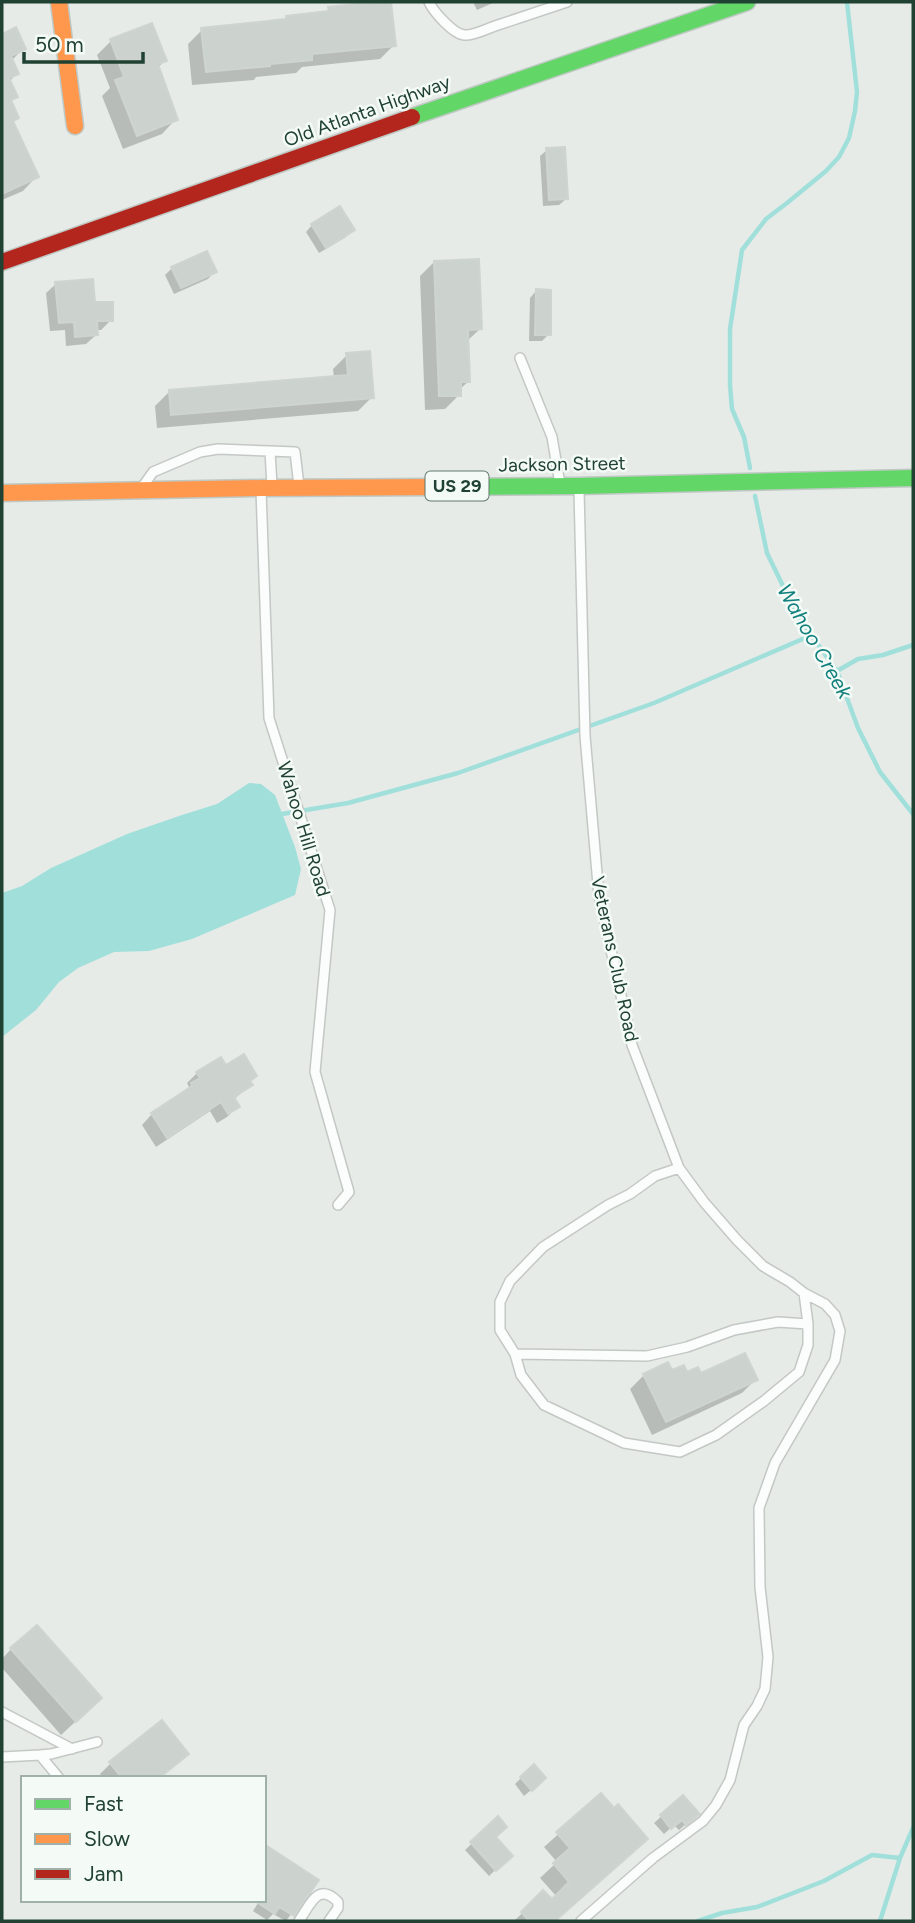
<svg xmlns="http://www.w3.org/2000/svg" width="915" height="1923" font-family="Figtree,sans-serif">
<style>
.water{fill:#a1dfdb}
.shadow{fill:#0003}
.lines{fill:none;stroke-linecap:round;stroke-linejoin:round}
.stream{stroke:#a1dfdb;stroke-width:4.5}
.building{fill:#ccd3cf;stroke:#ced4d1;stroke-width:2}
.lane-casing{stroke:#c3c8c5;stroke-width:12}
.fast-casing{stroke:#bfc8c3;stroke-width:19}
.slow-casing{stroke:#bfc8c3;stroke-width:19}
.jam-casing{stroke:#bfc8c3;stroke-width:19}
.lane{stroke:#fbfcfc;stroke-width:9}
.fast{stroke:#63d668;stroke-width:16}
.slow{stroke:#ff974d;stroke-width:16}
.jam{stroke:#b3261e;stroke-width:16}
.labels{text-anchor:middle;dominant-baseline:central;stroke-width:5;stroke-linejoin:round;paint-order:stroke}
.shield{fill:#f4faf6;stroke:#60796d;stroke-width:2}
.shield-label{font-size:18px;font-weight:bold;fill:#204232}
.street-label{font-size:19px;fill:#204232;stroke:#f4faf6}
.water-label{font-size:21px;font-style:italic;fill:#12807d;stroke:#f4faf6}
</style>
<rect width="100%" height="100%" fill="#e6ebe8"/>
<!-- water -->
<path class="water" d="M249 783 261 784 275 795 295 847 301 869 295 895 192 939 149 951 114 952 78 968 59 982 36 1010 2 1037V893L22 886 51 868 127 834 182 815 217 804Z"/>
<!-- shadow -->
<path class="shadow" d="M473 2H495L477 10Z
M329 9 394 45 380 59 302 67 296 73 256 77 254 80 192 85 188 44 202 30 283 21 287 17 324 13Z
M15 29 24 48 11 61 17 73 9 82 16 96 10 102 17 118 12 122 37 176 23 191 2 200V35Z
M111 41 165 61 157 68 176 119 162 134 123 149 102 96 110 88 97 55Z
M547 150 566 199 559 205 543 206 540 156Z
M312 225 352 230 346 237 319 253 306 232Z
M434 262 480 329 467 341 469 381 459 390V395L445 409 425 410 420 276Z
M172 268 214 272 208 279 174 294 165 275Z
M56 284 93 303 111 320 101 330H95L96 335 86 344 66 346 65 330 50 331 46 293Z
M536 291 549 334 542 341H529L530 298Z
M347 355 372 397 358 411 157 428 155 406 169 392 334 378 333 369Z
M225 1067 255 1076 249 1082 251 1085 234 1099 238 1106 227 1117 217 1123 210 1111 156 1147 142 1125 152 1114 182 1094 189 1087 187 1083 197 1073Z
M671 1372 686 1374 756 1379 742 1393 652 1435 630 1389 644 1375Z
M11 1649 86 1712 61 1735 2 1668V1659Z
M111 1763 159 1778H103L100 1774Z
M521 1778 537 1785 524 1796 515 1784Z
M601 1796 632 1852 555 1921H514L543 1893 551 1902 557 1897 540 1878 557 1862 544 1847Z
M683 1797 691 1820 679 1830 674 1825 664 1834 654 1823Z
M498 1819 494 1838 510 1856 489 1876 465 1850Z
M316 1880 286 1921 273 1914 267 1920 253 1911 258 1903 253 1900H264Z"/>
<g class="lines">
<!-- stream -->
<path class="stream" d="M750 468 744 437 732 409 730 385V329L742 250 766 219 787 203 826 171 839 157 849 138 855 111 857 92 847 2
M755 496 767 553 797 615 837 671 858 728 880 772 913 814
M837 671 858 659 883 655 913 645
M282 814 348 803 458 773 654 703 812 635
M698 1921 722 1913 757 1907 824 1881 872 1855 900 1858
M880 1921 900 1858 913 1828"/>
</g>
<!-- building -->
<path class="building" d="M376 2H391L396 46 312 54V60L270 64V66L206 72 201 28 286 19V16L329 11 328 7Z
M152 23 167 61 158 64 178 120 137 136 115 80 124 77 110 39Z
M16 27 26 49 11 56 19 74 9 78 18 97 11 100 19 118 13 121 39 177 2 194V34Z
M565 147 568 199 549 200 546 148Z
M340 206 355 230 326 248 311 224Z
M207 251 217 272 181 288 171 267Z
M479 259 482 329 468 330 470 382H461V396H439L434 261Z
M93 279 95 302H113V321H97L98 335 75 337 74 322 59 323 55 282Z
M536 289 551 290V335H535Z
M370 351 374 398 171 415 169 390 348 375 346 353Z
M244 1054 257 1076 250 1081 253 1085 234 1097 240 1107 228 1114 221 1102 167 1138 151 1113 192 1086 191 1083 200 1078 196 1072 221 1057 226 1065Z
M745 1353 758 1380 666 1422 643 1374 668 1362 672 1370 684 1365 687 1372 698 1367 701 1373Z
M37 1625 102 1698 76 1722 10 1648Z
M162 1720 189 1754 159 1778H122L109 1762Z
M534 1764 546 1778 532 1791 520 1777Z
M601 1793 614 1808 618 1804 648 1839 555 1921H529L521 1912 543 1890 552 1899 569 1882 553 1863 570 1848 556 1832Z
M683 1795 700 1814 686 1825 682 1820 671 1829 660 1815Z
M498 1816 507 1827 496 1837 513 1856 496 1871 470 1842Z
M264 1844 319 1880 294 1916 279 1907 275 1914 258 1903 260 1900H264Z"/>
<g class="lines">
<!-- lane casing -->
<g class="lane-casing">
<path id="lane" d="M429 2C433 11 453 34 464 35 473 36 486 29 495 26 519 18 543 10 567 2
M520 358 552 437 560 484
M143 486 153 472 200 452 218 449 270 451
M272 486 270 451 295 452 299 486
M261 490 269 718 330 910 315 1072 349 1192 338 1205
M679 1168 655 1176 630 1194 608 1205 543 1247 510 1281 500 1302V1330L515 1354 521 1375 544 1405 624 1443 680 1452 716 1435 764 1401 799 1372 808 1345V1324
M515 1354 647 1356 687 1347 734 1330 778 1322 808 1324 804 1293 790 1282 763 1266 737 1240 704 1202 679 1168 632 1045 599 896 585 736 579 490
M2 1712 72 1749
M40 1755 51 1754 97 1742
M2 1757 40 1755 59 1778
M299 1921C310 1905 318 1881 338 1902V1908L329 1921
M581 1921 653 1858 703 1821 716 1805 730 1780 744 1725 757 1706 765 1689 768 1657 760 1587 759 1508 775 1463 835 1360 840 1331 835 1315 825 1304 804 1293"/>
</g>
<!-- fast casing -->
<g class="fast-casing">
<path id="fast" d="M412 117 747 2
M437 487 579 486 913 478"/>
</g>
<!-- slow casing -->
<g class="slow-casing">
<path id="slow" d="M59 2 75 126
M2 493 261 488 437 487"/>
</g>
<!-- jam casing -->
<g class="jam-casing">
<path id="jam" d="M2 262 412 117"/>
</g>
<!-- lane -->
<use href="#lane" class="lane"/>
<!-- fast -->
<use href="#fast" class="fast"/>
<!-- slow -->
<use href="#slow" class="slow"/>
<!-- jam -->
<use href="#jam" class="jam"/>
</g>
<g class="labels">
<!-- shield labels -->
<rect class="shield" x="425.5" y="471.5" width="63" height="29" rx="5"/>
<g class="shield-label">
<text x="457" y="486">US 29</text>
</g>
<!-- street labels -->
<g class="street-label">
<text transform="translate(367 111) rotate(-20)">Old Atlanta Highway</text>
<text transform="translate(562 464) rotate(-1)">Jackson Street</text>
<text transform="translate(304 829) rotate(73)">Wahoo Hill Road</text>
<text transform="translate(615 959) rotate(78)">Veterans Club Road</text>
</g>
<!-- water labels -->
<g class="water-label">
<text transform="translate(815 641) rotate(60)">Wahoo Creek</text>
</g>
</g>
<!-- border -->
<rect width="915" height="1923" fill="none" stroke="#204232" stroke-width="7"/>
<!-- legend -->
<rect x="21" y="1776" width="245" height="126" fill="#f4faf6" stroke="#9fb0a8" stroke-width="2"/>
<rect x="35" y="1799" width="35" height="10" fill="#63d668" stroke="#9fb0a8" stroke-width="2"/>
<text x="84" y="1811" font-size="21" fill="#204232">Fast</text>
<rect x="35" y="1834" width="35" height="10" fill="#ff974d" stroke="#9fb0a8" stroke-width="2"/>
<text x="84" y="1846" font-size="21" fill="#204232">Slow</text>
<rect x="35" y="1869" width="35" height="10" fill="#b3261e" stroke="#9fb0a8" stroke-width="2"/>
<text x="84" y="1881" font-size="21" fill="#204232">Jam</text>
<!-- scale -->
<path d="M24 52v10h119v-10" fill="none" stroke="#204232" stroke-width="3.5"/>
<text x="35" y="52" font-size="21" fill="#204232" stroke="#f4faf6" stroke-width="5" paint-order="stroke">50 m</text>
</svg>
